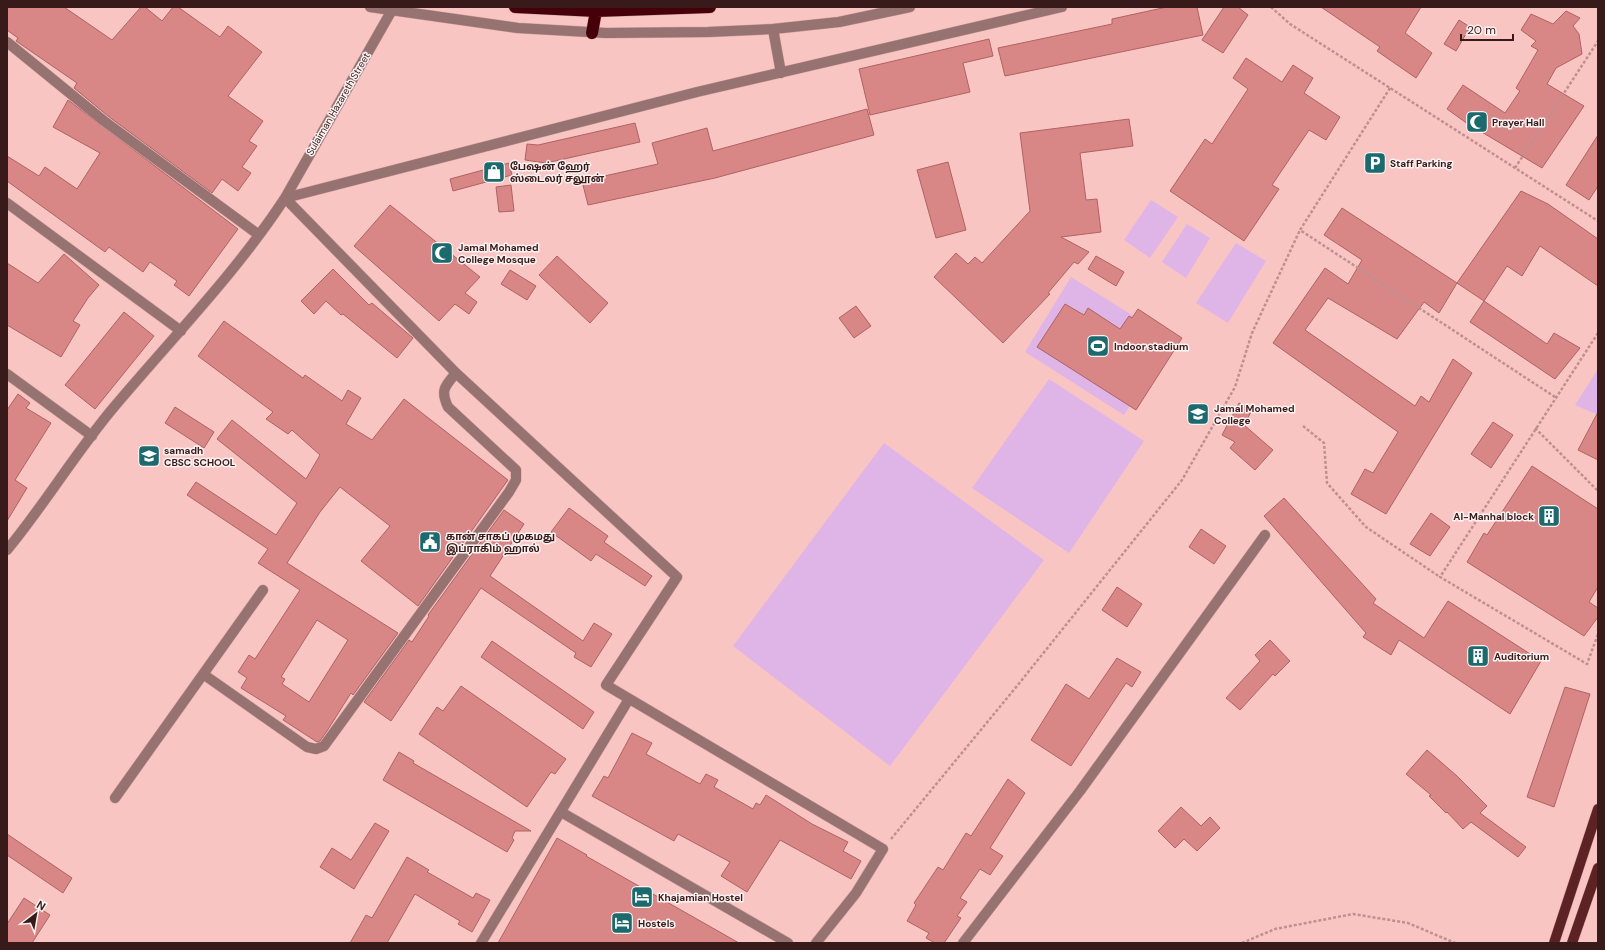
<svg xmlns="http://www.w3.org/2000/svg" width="1605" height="950" font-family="'DM Sans','Noto Sans Tamil',sans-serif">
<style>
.green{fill:#dfb4e7}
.building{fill:#d88786;stroke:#af6262;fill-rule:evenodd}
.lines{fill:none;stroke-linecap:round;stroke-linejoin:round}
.minor-casing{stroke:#d3a3a1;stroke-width:11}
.major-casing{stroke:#d3a3a1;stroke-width:11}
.highway-casing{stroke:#d3a3a1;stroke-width:13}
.path{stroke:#be908f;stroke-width:2.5;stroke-dasharray:3 2;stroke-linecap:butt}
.minor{stroke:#967271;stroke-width:10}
.major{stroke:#5c2224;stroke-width:10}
.highway{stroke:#45000a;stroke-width:12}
.labels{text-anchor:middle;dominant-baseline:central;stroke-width:3;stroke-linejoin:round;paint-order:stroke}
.street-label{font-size:10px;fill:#391a1a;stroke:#fbf2f2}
.poi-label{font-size:10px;font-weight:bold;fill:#391a1a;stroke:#fbf2f2;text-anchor:start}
</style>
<rect width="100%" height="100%" fill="#f9c5c3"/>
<!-- green -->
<path class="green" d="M1151 200 1178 217 1150 258 1124 240Z
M1187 224 1210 238 1186 278 1162 262Z
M1236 243 1266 261 1228 323 1196 303Z
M1071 277 1172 340 1124 415 1025 352Z
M1598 369V415L1575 405Z
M1049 379 1144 441 1069 553 972 488Z
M884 443 1044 560 890 766 733 646Z"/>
<!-- building -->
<path class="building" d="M7 7H64L112 40 141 7H145L162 21 173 7H178L220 37 228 26 262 52 228 96 263 121 249 141 257 146 242 167 251 173 238 191 222 179 212 193 108 116 74 88 77 83 16 41 18 38 7 30Z
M1167 7H1197L1203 35 1005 76 998 48 1112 24V19Z
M1224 7H1238L1248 15 1223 53 1202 40Z
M1321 7H1421L1405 33 1432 53 1416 78 1377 51 1380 47Z
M1566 11 1580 18 1573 26 1579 34 1582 54 1556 68 1547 84 1584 106 1542 168 1480 131 1479 132 1447 109 1463 85 1505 113 1520 91 1516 88 1538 50 1531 46 1536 41 1521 30 1531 14 1553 24Z
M1459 20 1470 27 1456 51 1444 44Z
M989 39 993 56 963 63 970 92 870 115 859 69Z
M1246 58 1282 82 1293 65 1313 78 1304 93 1340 117 1326 140 1309 130 1272 185 1279 189 1244 241 1170 191 1205 139 1212 144 1248 89 1233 78Z
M68 100 238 229 189 296 174 285 177 281 150 262 143 272 109 247 105 252 7 181V156L39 176 45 167 77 189 100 153 53 127Z
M867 109 874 135 715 178 588 205 582 181 658 164 652 143 707 128 713 151Z
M1129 119 1133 146 1080 153 1086 200 1097 199 1101 232 1061 237 1089 252 1078 264 1074 262 1048 293 1050 294 1003 343 934 277 956 253 968 264 975 257 982 263 1030 211 1020 133Z
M635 123 640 142 546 163 525 160 527 144 538 145Z
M1598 135V186L1589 200 1566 185Z
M948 162 966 230 936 238 917 170Z
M509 163 512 175 453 191 450 179Z
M511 185 514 211 499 212 496 187Z
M1521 191 1548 204 1598 239V286L1540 246 1522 276 1507 266 1484 301 1457 283Z
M390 205 480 277 465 293 477 302 469 314 455 304 439 321 354 246Z
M1342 208 1457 283 1439 313 1424 302 1397 339 1328 298 1305 330 1415 406 1421 396 1429 402 1453 359 1472 373 1386 514 1351 494 1365 469 1373 473 1398 432 1273 343 1325 268 1348 284 1362 260 1324 235Z
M64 254 99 285 88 298 73 321 80 325 61 357 7 325V263L38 283Z
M557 256 608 303 590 323 539 275Z
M1096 256 1124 272 1116 286 1088 269Z
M333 269 369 305 372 303 413 338 397 358 343 314 341 315 326 301 314 314 301 301Z
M510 270 536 286 527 300 501 284Z
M1484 301 1547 344 1554 333 1580 348 1555 379 1470 322Z
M1065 304 1084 315 1088 308 1120 329 1129 316 1132 318 1138 309 1182 338 1136 410 1037 347Z
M856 306 871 326 854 338 839 318Z
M124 312 154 336 95 409 65 385Z
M224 321 303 378 305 375 342 401 348 390 361 398 346 424 372 440 404 399 508 480 418 606 361 561 390 526 340 487 320 512 287 563 398 633 353 695 351 693 327 731 320 741 317 742 283 720 286 716 241 688 247 678 238 672 249 655 255 659 300 590 258 563 268 549 187 495 196 482 276 535 297 503 217 439 232 420 306 479 320 455 292 430 288 434 266 419 273 412 198 356ZM317 620 348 640 309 702 282 684 285 679 281 677Z
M18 394 30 403 26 408 51 423 15 480 27 488 7 521V410Z
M1239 403 1252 410 1244 425 1273 450 1255 470 1230 448 1235 442 1222 435Z
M175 407 214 432 204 448 165 423Z
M1598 412V460L1578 450Z
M1493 422 1513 435 1491 468 1471 454Z
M1532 466 1598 509V587L1589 602 1598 608V617L1584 636 1467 562 1484 533 1487 535Z
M1284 498 1376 599 1373 603 1424 638 1448 601 1541 661 1510 714 1399 640 1391 655 1363 637 1366 633 1264 516Z
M569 508 608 536 604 542 652 576 645 586 596 554 591 561 551 532Z
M504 510 524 524 490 576 583 641 594 623 612 634 591 667 574 657 576 653 481 588 391 721 364 702 409 640 412 642 429 616 428 615Z
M1431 513 1450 527 1430 556 1410 544Z
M1201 529 1226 546 1214 564 1189 547Z
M1117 587 1142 604 1127 627 1102 610Z
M1270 640 1290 661 1275 676 1273 674 1240 710 1226 698 1260 661 1255 655Z
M492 641 594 712 583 729 481 657Z
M1117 658 1141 672 1132 687 1126 683 1071 766 1031 740 1066 684 1089 699Z
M461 686 566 759 555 774 551 772 527 807 419 734 437 707 443 711Z
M1565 687 1590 694 1554 807 1527 797Z
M632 733 652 743 646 754 700 784 706 774 718 780 714 787 753 809 756 803 760 805 766 795 812 824 848 842 843 851 861 861 851 879 780 840 747 892 721 876 730 862 678 834 674 841 592 796 604 776 608 778Z
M1427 750 1457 776 1487 806 1480 813 1526 847 1518 857 1471 822 1463 829 1447 812 1446 813 1429 796 1431 795 1406 774Z
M399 752 414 761 413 763 531 831H515L512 838 514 840 507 852 383 780Z
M1008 779 1025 793 990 848 1003 856 990 875 980 869 960 898 967 902 957 916 961 918 944 943H935L926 938 929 933 907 921 916 905 914 903 938 867 943 870 966 833 971 836Z
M1181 807 1201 826 1210 817 1220 828 1197 851 1184 839 1175 848 1158 831Z
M375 823 389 831 354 889 320 867 332 848 351 860Z
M7 834 72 878 63 893 7 855Z
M557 838 587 855 586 856 739 943H498Z
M407 857 429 870 427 872 473 898 476 893 490 900 472 932 458 924 460 921 415 894 387 943H350L366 915 372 918Z
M24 898 50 915 32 943H7V924Z"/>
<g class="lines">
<!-- minor casing -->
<g class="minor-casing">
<path id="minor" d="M370 7 518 28 606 33 708 32 773 29 839 22 910 7
M773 29 781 73
M7 42 104 121 259 235
M285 198 456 373 677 577 606 685 883 849 856 893 816 943
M285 198 697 92 1062 7
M7 203 181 331
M7 374 92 436
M7 550C45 504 76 452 114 407 172 338 236 273 285 198L392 10
M203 674 307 747 316 749 324 746 509 492 516 480V470L448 407C440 390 445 386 456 373
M115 798 263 590
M561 812 788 943
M481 943 629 699
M963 943 1080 791 1265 535"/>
</g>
<!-- major casing -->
<g class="major-casing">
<path id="major" d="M1554 943 1598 809
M1572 943 1598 868"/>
</g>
<!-- highway casing -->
<g class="highway-casing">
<path id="highway" d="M515 7 596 11 710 7
M592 33 596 11"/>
</g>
<!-- path -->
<path class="path" d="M1271 7 1290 24 1598 221
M1390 88 1300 230 1555 397
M1515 168 1598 41
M1598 333 1440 577 1587 664 1598 634
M1303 426 1324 443 1327 483 1366 527 1440 577
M1535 428 1598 491
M891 839 1017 686 1182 480 1235 387 1252 333 1300 230
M1242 943 1275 929 1353 914 1408 923 1455 943"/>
<!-- minor -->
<use href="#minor" class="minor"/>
<!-- major -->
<use href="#major" class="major"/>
<!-- highway -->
<use href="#highway" class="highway"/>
</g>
<!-- icons -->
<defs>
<g id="mosque-square" transform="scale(1.15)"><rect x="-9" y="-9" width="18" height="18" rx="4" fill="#1d6a6e" stroke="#fbf2f2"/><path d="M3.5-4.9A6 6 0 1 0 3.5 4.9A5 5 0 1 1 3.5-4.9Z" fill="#fff"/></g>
<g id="parking-square" transform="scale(1.15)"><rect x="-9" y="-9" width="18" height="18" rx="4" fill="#1d6a6e" stroke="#fbf2f2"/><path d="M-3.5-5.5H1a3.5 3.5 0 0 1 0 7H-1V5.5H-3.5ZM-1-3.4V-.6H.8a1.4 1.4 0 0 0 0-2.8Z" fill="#fff"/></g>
<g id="shop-square" transform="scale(1.15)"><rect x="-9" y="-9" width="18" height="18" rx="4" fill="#1d6a6e" stroke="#fbf2f2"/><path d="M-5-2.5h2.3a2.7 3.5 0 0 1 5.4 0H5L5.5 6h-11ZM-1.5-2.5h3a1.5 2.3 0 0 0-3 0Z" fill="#fff"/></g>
<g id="stadium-square" transform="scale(1.15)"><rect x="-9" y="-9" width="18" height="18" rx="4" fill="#1d6a6e" stroke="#fbf2f2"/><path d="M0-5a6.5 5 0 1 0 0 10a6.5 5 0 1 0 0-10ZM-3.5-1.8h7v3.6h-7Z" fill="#fff"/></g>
<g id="university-square" transform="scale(1.15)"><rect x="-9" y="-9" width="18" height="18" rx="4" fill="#1d6a6e" stroke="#fbf2f2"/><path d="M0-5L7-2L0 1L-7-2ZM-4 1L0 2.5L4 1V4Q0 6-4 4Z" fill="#fff"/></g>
<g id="school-square" transform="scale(1.15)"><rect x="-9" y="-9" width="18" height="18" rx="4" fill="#1d6a6e" stroke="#fbf2f2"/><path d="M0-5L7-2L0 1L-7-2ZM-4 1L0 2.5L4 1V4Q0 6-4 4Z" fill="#fff"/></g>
<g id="building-square" transform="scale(1.15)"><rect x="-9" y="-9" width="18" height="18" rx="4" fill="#1d6a6e" stroke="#fbf2f2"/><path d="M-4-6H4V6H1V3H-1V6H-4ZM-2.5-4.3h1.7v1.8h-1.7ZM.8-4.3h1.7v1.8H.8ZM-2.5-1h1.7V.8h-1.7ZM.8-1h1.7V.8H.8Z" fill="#fff"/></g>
<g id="civic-square" transform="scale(1.15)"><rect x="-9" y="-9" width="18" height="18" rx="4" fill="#1d6a6e" stroke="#fbf2f2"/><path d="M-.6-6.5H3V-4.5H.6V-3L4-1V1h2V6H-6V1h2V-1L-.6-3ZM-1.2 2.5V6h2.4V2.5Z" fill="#fff"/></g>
<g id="hotel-square" transform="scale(1.15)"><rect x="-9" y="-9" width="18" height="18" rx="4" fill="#1d6a6e" stroke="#fbf2f2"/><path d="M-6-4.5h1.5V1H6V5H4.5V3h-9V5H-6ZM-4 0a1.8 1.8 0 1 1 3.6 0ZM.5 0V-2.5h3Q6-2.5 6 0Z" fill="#fff"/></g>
</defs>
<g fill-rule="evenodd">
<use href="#mosque-square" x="1477" y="122"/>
<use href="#parking-square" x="1375" y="163"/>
<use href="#shop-square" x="494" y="172"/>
<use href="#mosque-square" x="442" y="253"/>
<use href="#stadium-square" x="1098" y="346"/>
<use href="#university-square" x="1198" y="414"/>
<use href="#school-square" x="149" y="456"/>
<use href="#building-square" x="1549" y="516"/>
<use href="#civic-square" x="430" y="542"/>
<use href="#building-square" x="1478" y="656"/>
<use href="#hotel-square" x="642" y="897"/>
<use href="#hotel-square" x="622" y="923"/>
</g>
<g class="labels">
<!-- street labels -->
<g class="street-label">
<text transform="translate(338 104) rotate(-60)">Sulaiman Hazareth Street</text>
</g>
<!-- poi labels -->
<g class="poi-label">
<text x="1492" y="122">Prayer Hall</text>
<text x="1390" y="163">Staff Parking</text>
<text x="510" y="166">பேஷன் ஹேர்<tspan x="510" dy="12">ஸ்டைலர் சலூன்</tspan></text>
<text x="458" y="247">Jamal Mohamed<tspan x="458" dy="12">College Mosque</tspan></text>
<text x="1114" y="346">Indoor stadium</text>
<text x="1214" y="408">Jamal Mohamed<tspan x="1214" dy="12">College</tspan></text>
<text x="164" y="450">samadh<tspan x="164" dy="12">CBSC SCHOOL</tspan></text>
<text x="1534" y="516" text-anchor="end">Al-Manhal block</text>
<text x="446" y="536">கான் சாகப் முகமது<tspan x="446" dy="12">இப்ராகிம் ஹால்</tspan></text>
<text x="1494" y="656">Auditorium</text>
<text x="658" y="897">Khajamian Hostel</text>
<text x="638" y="923">Hostels</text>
</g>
</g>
<!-- border -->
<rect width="1605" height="950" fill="none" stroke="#391a1a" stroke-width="16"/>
<!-- north arrow -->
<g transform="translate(36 914) rotate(31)" stroke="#fbf2f2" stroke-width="3" paint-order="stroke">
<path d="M0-3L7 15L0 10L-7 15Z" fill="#391a1a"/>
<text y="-6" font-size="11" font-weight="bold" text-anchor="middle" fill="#391a1a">N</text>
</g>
<!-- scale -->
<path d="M1461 34v6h52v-6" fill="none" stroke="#391a1a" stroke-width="2"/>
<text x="1467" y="34" font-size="12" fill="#391a1a" stroke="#fbf2f2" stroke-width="3" paint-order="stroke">20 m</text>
</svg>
